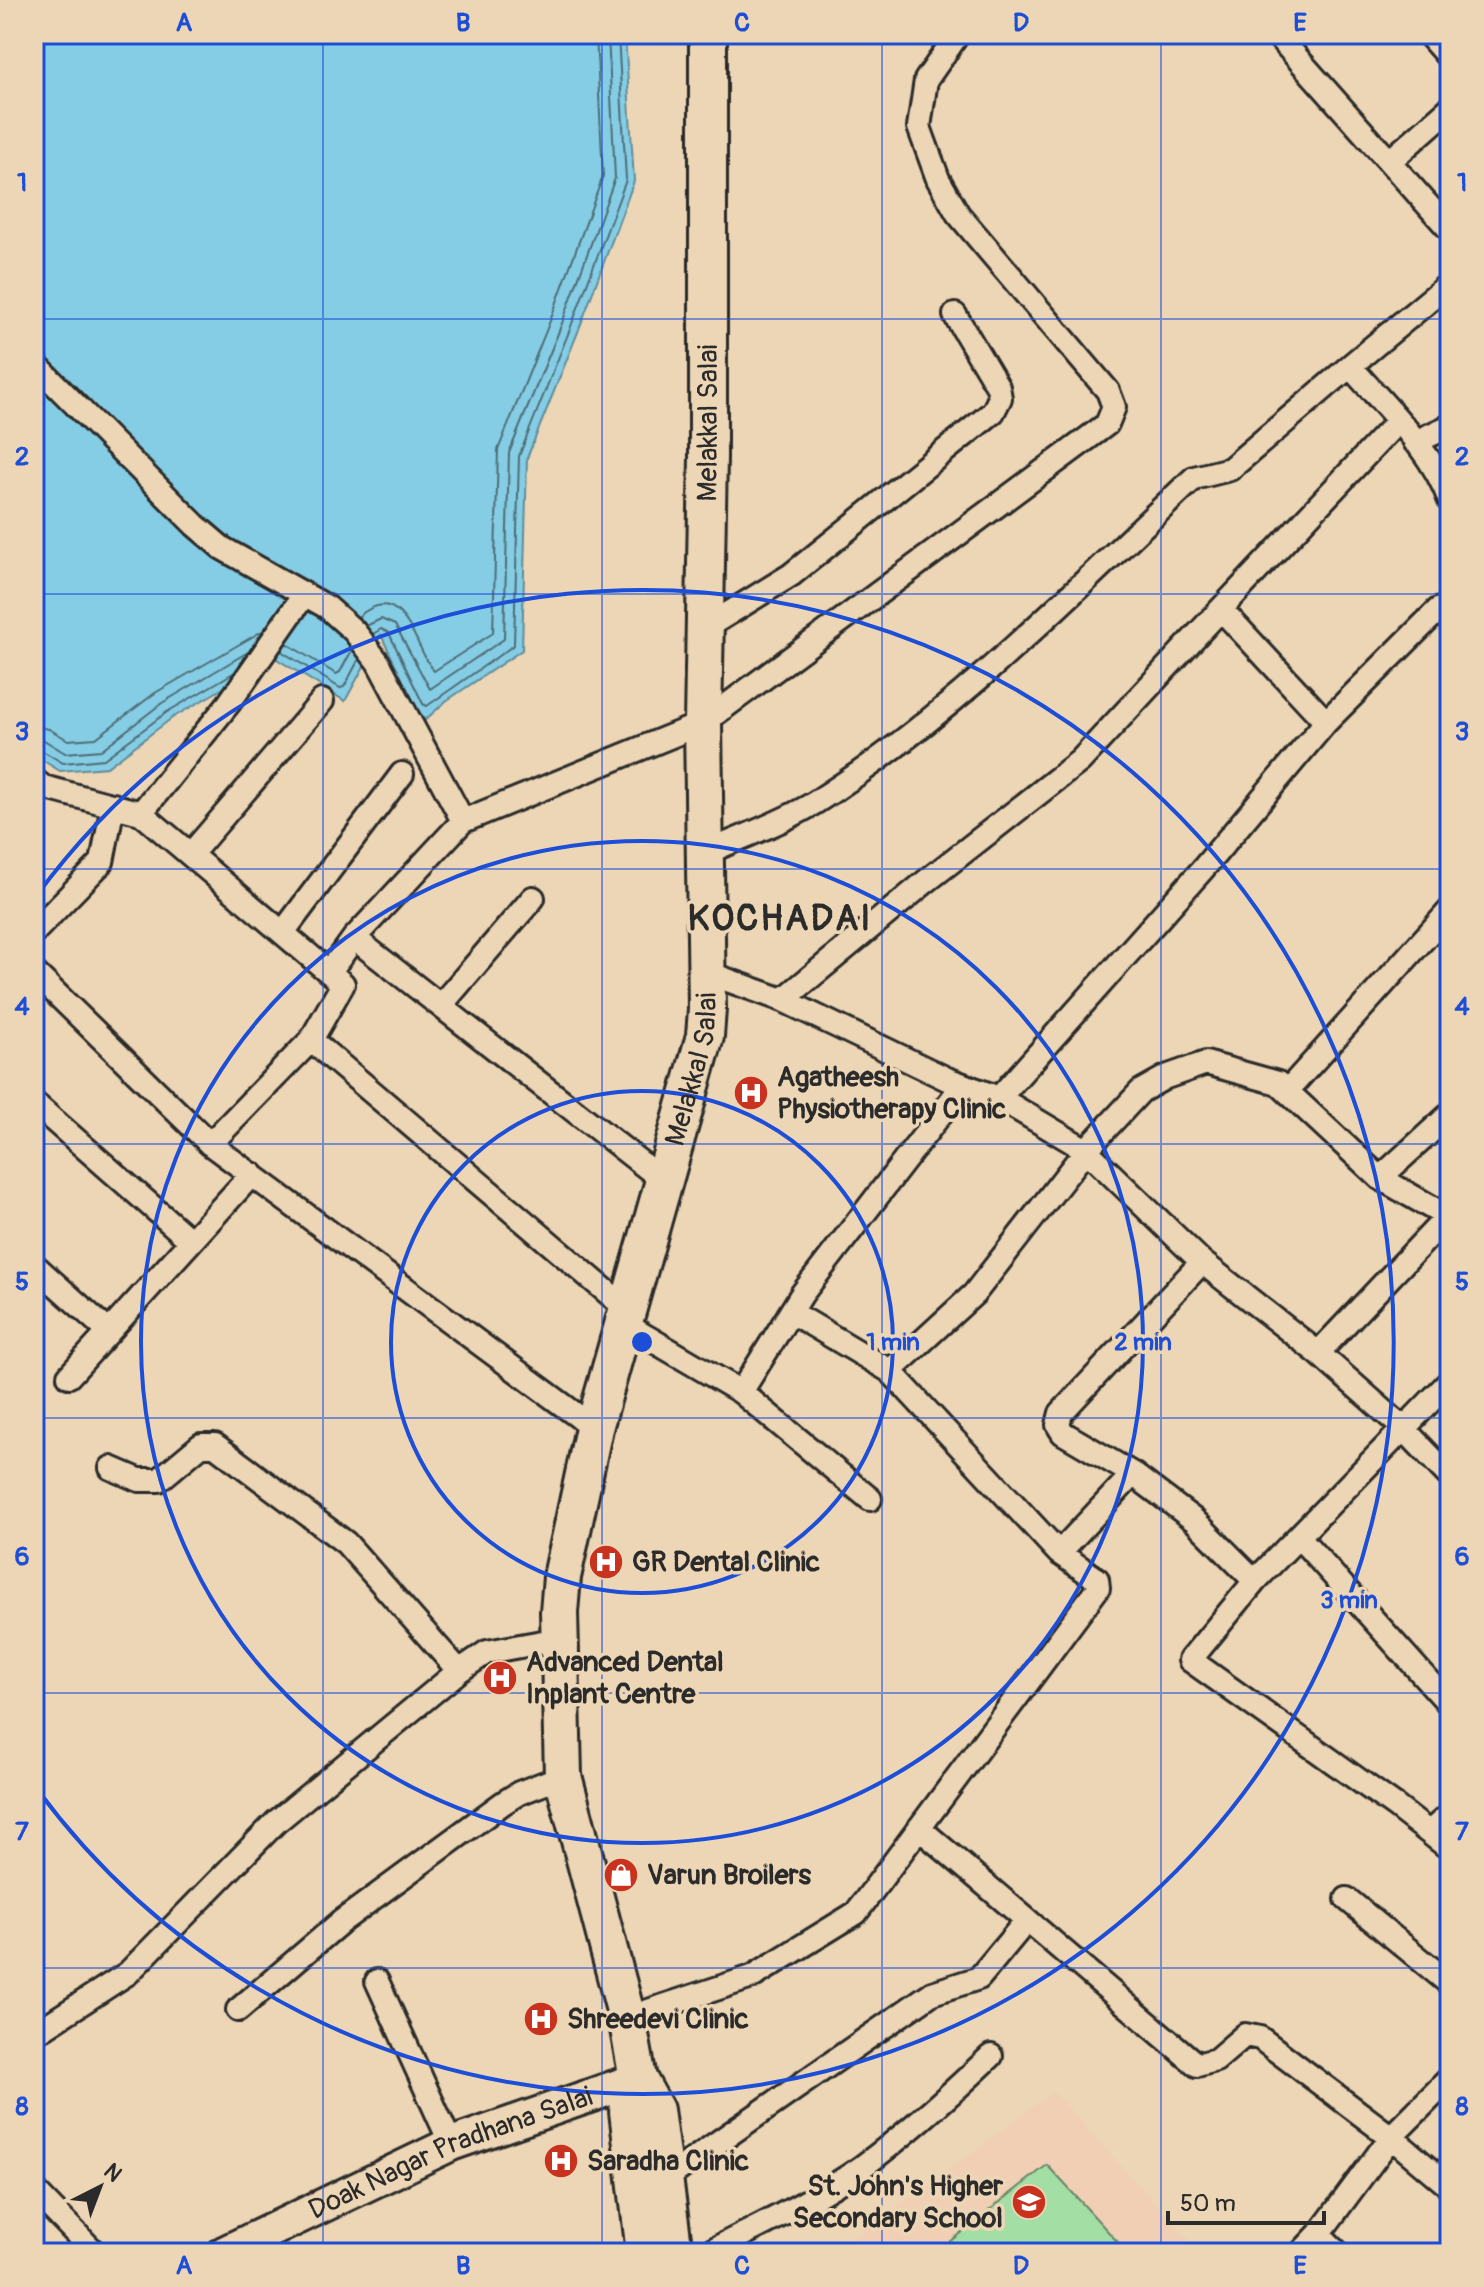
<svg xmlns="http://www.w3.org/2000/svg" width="1484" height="2287" font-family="Pangolin,sans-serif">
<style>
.built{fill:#f0cfb4}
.grass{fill:#a3dfa5;stroke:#678568;stroke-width:2}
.water{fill:#85cde5;stroke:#618c9b;stroke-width:2}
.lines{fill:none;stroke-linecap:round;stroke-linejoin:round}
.shore{stroke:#4f6c75;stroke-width:2}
.street-casing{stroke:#2b2b2b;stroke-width:28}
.secondary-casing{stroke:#2b2b2b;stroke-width:38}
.primary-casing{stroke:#2b2b2b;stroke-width:42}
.street{stroke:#ecd6b5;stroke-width:22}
.secondary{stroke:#ecd6b5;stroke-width:32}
.primary{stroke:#ecd6b5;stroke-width:36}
.grid{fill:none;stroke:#1d4ed8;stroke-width:2;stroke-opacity:0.55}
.ring{fill:none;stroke:#1d4ed8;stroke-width:4}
.labels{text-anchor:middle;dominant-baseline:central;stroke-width:7;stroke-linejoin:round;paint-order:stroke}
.street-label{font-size:28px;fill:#2b2b2b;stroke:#ecd6b5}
.poi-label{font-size:28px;font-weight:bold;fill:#2b2b2b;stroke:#ecd6b5;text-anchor:start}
.district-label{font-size:36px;font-weight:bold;letter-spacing:2px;fill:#2b2b2b;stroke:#ecd6b5}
.centre{fill:#1d4ed8;stroke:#ecd6b5;stroke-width:4}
.ring-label{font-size:24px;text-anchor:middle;font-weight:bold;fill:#1d4ed8;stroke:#ecd6b5;stroke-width:7;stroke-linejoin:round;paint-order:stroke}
.neatline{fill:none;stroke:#1d4ed8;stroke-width:3}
.grid-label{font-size:26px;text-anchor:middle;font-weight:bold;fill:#1d4ed8}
</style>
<rect width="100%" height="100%" fill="#ecd6b5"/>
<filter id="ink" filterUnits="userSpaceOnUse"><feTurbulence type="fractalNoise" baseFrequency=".0125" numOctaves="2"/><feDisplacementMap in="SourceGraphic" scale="16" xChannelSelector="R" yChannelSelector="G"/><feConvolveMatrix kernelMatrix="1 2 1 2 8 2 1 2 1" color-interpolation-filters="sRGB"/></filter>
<g filter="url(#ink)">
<!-- built -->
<path class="built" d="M1053 2092 1201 2253H832L976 2150Z"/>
<!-- grass -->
<path class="grass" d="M1047 2165 1125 2250 1122 2253H935Z"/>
<!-- water -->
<path class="water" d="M34 34H625L634 181 578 332 527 458 522 650 446 701 423 722 381 635 345 701 275 658 172 718 107 767 60 771 34 755Z"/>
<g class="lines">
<!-- shore -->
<path class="shore" d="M358 617C404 577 415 650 434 671L493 633 498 450 550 321 603 176 596 34
M366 626 381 619 395 625 430 689 504 639 509 453 561 326 615 178 608 34
M373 634 381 629 389 633 423 704 427 706 514 645 519 456 570 329 626 180 618 34
M286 643 336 674 340 672 352 650
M281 651 340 688 344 687 359 659
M34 726 49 729 68 740 96 738 155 693 264 630
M34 738 44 740 65 753 101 750 162 703 248 652
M34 749 41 750 63 763 104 759 167 712 235 672"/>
<!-- street casing -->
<g class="street-casing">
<path id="street" d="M1276 34 1450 230
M1428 34 1450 59
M1391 160 1450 108
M34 363 195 525 222 548 327 607 354 631 378 662 463 821 703 723 1107 424 1114 407 1108 391 958 214 938 179 919 127 926 80 958 34
M1350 366 1450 283
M1415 442 1450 426
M705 628 791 575 993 412 1000 398 998 387 955 315
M1326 722 1221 609 1397 422
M34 780 43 787 141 813 229 703 304 595
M141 813 343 984 311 1040 210 1144 594 1428
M706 853C741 837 784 822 816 802 957 712 1073 591 1194 478L1230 469 1350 366C1385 407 1432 449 1450 501
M191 854 322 701
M284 931 402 774
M34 932 102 862 113 805
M354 938 664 1181
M331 970 354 938 463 821
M34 972 210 1144
M708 973 783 1000 947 1079 999 1098 1086 1150 1141 1091 1166 1077 1206 1063 1278 1083 1380 1178 1450 1218
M783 1000 924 883 1080 761 1221 609
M441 1005 533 898
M311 1040 627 1309
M1287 1091 1450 910
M999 1098 1202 870 1326 722 1438 610 1450 605
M34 1103 191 1241
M1380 1178 1450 1114
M1447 1217 1318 1353 1403 1428 1450 1477
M34 1265 109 1332
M791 1312 890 1371 1059 1553
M623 1323 741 1392 870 1499
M890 1371 974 1294 1086 1150 1202 1262 1318 1353
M69 1376 252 1174
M1450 1381 1255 1581 1190 1660 1395 1806 1450 1849
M741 1392 802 1294 963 1085
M111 1468 139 1480H159L201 1445H215L346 1543 459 1671
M1133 1474 1063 1433 1058 1425 1061 1413 1202 1262
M1299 1537 1450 1705
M919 1828 1197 2065 1216 2060 1245 2035 1260 2038 1391 2137 1450 2187
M1430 1832 1450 1814
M1347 1899 1450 1984
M377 1981 451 2144
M238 2010 342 1921 503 1803 519 1793 563 1776
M627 2018 752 1977 856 1913 1098 1588 1097 1579 1059 1553 1133 1474 1194 1520 1255 1581
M34 2034 128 1973 276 1822 459 1671 487 1652 559 1639
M664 2180 932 1993 979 1978 1027 1920
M34 2190 95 2253
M1319 2234 1338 2253
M707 2253C759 2226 814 2201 862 2167 908 2133 950 2095 991 2056
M1301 2253 1319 2234 1391 2137 1450 2078"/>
</g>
<!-- secondary casing -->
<g class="secondary-casing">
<g id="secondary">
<path id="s1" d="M224 2253 451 2144 638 2079"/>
</g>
</g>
<!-- primary casing -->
<g class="primary-casing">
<g id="primary">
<path d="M638 2079 628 2111 645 2253"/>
<path id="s2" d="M674 2253 655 2110 638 2079 627 2018 563 1776 559 1612 562 1577 594 1428 705 1036 707 1009 703 723 708 457V34"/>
</g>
</g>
<!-- street -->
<use href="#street" class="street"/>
<!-- secondary -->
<use href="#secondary" class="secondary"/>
<!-- primary -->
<use href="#primary" class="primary"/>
</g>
</g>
<!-- grid -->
<path class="grid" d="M323 34V2253M602 34V2253M882 34V2253M1161 34V2253M34 319H1450M34 594H1450M34 869H1450M34 1144H1450M34 1418H1450M34 1693H1450M34 1968H1450"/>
<!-- distance rings -->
<g class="ring">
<circle cx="642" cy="1342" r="251"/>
<circle cx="642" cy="1342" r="501"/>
<path d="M37 895A752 752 0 1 1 37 1789"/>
</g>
<!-- icons -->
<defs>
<g id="hospital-disc" transform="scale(1.8)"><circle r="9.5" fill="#c8321e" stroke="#ecd6b5"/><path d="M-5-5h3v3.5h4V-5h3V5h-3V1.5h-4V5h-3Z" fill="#fff"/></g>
<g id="shop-disc" transform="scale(1.8)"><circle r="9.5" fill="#c8321e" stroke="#ecd6b5"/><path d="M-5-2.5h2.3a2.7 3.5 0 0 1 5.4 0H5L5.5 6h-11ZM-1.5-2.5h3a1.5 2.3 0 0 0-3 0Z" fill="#fff"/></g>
<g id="school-disc" transform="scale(1.8)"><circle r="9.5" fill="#c8321e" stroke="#ecd6b5"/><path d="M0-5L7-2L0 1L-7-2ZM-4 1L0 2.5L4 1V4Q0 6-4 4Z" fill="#fff"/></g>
</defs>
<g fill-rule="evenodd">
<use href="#hospital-disc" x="751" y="1093"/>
<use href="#hospital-disc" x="606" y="1562"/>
<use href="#hospital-disc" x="500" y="1678"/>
<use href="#shop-disc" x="621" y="1875"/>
<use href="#hospital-disc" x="541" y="2019"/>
<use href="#hospital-disc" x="561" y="2161"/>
<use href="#school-disc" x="1029" y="2202"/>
</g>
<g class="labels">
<!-- street labels -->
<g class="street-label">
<text stroke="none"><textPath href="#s2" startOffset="1864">Melakkal Salai</textPath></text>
<text stroke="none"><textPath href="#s2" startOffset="1216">Melakkal Salai</textPath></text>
<text stroke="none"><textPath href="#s1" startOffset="248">Doak Nagar Pradhana Salai</textPath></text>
</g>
<!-- poi labels -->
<g class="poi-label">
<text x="777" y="1077">Agatheesh<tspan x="777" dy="32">Physiotherapy Clinic</tspan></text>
<text x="632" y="1562">GR Dental Clinic</text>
<text x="526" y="1662">Advanced Dental<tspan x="526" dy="32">Inplant Centre</tspan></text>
<text x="647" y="1875">Varun Broilers</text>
<text x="567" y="2019">Shreedevi Clinic</text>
<text x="587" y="2161">Saradha Clinic</text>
<text x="1003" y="2186" text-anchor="end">St. John's Higher<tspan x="1003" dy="32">Secondary School</tspan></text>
</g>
<!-- district labels -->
<g class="district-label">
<text x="780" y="918">KOCHADAI</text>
</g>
</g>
<circle cx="642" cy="1342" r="12" class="centre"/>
<g class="ring-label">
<text x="893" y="1350">1 min</text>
<text x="1143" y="1350">2 min</text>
<text x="1349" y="1608">3 min</text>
</g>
<!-- margin -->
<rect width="1484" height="2287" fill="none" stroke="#ecd6b5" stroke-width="88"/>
<!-- north arrow -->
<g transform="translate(100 2187) rotate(42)" stroke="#ecd6b5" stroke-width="6" paint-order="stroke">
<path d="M0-6L14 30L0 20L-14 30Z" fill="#2b2b2b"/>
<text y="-12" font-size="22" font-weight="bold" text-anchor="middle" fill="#2b2b2b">N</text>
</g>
<!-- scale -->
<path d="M1168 2211v12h156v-12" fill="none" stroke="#2b2b2b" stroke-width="4"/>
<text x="1180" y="2211" font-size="24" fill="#2b2b2b" stroke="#ecd6b5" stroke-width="6" paint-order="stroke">50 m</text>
<rect x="44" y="44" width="1396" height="2199" class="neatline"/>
<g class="grid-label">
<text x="184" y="31">A</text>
<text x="463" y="31">B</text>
<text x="742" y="31">C</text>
<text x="1021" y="31">D</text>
<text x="1300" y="31">E</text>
<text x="22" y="191">1</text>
<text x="1462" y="191">1</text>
<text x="22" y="465">2</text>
<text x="1462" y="465">2</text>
<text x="22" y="740">3</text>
<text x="1462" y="740">3</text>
<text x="22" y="1015">4</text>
<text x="1462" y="1015">4</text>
<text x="22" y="1290">5</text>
<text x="1462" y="1290">5</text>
<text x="22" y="1565">6</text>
<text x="1462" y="1565">6</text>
<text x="22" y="1840">7</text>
<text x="1462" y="1840">7</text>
<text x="22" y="2115">8</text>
<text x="1462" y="2115">8</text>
<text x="184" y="2274">A</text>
<text x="463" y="2274">B</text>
<text x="742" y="2274">C</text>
<text x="1021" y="2274">D</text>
<text x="1300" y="2274">E</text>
</g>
</svg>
